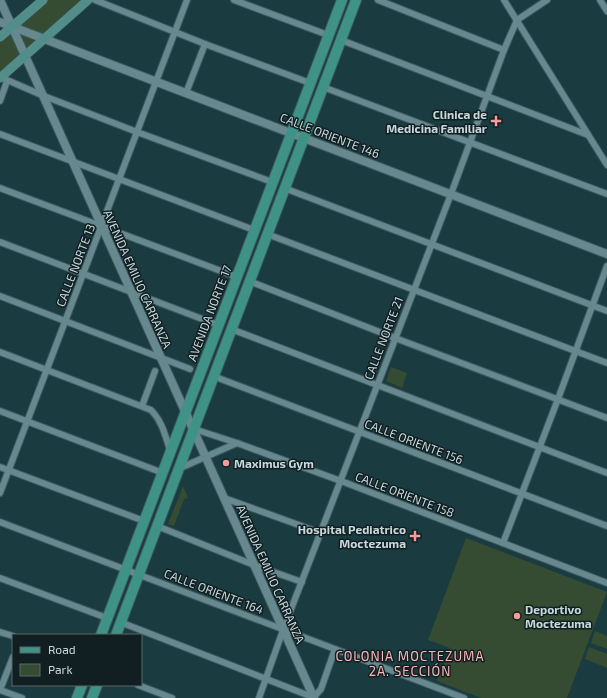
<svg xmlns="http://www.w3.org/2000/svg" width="607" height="698" viewBox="0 0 607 698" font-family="'Exo 2',sans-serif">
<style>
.green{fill:#354c32}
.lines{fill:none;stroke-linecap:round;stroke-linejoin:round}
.minor-casing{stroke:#3c585d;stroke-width:8}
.tertiary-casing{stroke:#3c585d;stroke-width:10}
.secondary-casing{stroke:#3c585d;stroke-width:10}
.primary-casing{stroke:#3c585d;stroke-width:12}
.minor{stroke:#66888e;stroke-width:6}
.tertiary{stroke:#66888e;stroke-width:8}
.secondary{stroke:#528d8a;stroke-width:9}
.primary{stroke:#3f9286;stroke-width:10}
.poi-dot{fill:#f59b9a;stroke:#111f22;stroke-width:1.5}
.labels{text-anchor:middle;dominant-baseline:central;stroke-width:3;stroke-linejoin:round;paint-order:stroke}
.poi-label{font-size:12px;font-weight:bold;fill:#c7d9dc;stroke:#111f22;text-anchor:end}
.street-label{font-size:12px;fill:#c7d9dc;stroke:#111f22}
.neighbourhood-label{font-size:13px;letter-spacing:1px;fill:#fcb7b6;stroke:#111f22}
</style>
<rect width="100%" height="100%" fill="#1a3b40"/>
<!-- green -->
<g class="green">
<path d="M45 0H86L0 77V40Z"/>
<path d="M391 367 407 373 402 388 386 381Z"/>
<path d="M183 486 188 498 184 499 174 526 168 524Z"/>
<path d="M466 538 607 592 567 698H481L437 681 450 648 428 640Z"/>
<path d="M595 631 607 636V649L591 643Z"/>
<path d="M589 647 607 654V668L585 659Z"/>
</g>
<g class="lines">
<!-- minor casing -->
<g class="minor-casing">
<g id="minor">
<path d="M95 0 205 44 310 83"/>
<path d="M234 0 328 35"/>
<path d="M378 0 504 50"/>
<path d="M504 0 607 165"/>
<path d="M600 0 607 11"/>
<path d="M341 40 588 135"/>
<path d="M0 77 44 96 137 132 272 182"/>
<path d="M323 87 607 194"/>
<path d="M186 93 205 44"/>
<path d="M0 101 7 81"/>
<path d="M0 134 254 230"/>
<path d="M0 188 237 277"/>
<path d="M284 188 607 311"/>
<path d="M267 234 607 363"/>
<path d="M0 242 218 325"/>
<path d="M249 281 395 338 607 418"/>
<path d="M0 296 190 369"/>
<path d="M231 329 607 473"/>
<path d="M0 352 151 410C162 421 165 435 170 450"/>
<path d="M213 376 607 526"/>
<path d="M142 406 155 371"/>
<path d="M0 411 163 473"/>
<path d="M194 429 237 443 341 481 607 583"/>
<path d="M0 467 144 521"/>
<path d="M178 469 237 443"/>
<path d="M0 493 187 0"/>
<path d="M224 498 321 533"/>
<path d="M0 522 464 698"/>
<path d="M157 526 254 565 302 582"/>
<path d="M503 543 558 399 607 266"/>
<path d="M0 578 107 618"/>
<path d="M120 622 315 698"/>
<path d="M0 632 13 636"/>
<path d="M138 685 172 698"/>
<path d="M0 690 13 657"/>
<path d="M0 690 22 698"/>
<path d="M314 697 321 689 335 649"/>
<path d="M259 698 283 630 451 194 504 50 517 20 547 0"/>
</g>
</g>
<!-- tertiary casing -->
<g class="tertiary-casing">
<g id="tertiary">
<path d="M0 0 314 698"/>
<path d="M0 22 607 254"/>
</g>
</g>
<!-- secondary casing -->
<g class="secondary-casing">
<g id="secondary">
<path d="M0 37 43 0"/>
<path d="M0 78 88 0"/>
</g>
</g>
<!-- primary casing -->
<g class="primary-casing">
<g id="primary">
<path d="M101 635 342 0"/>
<path d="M116 635 356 0"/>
<path d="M77 698 82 685"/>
<path d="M92 698 97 685"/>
</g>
</g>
<!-- minor -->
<use href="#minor" class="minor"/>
<!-- tertiary -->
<use href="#tertiary" class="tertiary"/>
<!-- secondary -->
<use href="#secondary" class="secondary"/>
<!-- primary -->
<use href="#primary" class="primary"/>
</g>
<!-- markers -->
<g class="poi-dot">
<path d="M494 115h4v4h4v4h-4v4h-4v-4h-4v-4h4z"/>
<circle cx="226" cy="463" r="4"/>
<path d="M413 530h4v4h4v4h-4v4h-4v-4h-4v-4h4z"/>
<circle cx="517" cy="616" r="4"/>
</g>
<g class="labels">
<!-- poi labels -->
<g class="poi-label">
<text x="487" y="114">Clinica de<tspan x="487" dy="14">Medicina Familiar</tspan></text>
<text x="234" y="463" text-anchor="start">Maximus Gym</text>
<text x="406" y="529">Hospital Pediatrico<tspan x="406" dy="14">Moctezuma</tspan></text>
<text x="525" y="609" text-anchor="start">Deportivo<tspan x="525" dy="14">Moctezuma</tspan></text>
</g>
<!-- street labels -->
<g class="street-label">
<text transform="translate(330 135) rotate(21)">CALLE ORIENTE 146</text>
<text transform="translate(75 265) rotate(-69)">CALLE NORTE 13</text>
<text transform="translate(138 279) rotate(66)">AVENIDA EMILIO CARRANZA</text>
<text transform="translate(209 313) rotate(-69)">AVENIDA NORTE 17</text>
<text transform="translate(383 338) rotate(-69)">CALLE NORTE 21</text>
<text transform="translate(414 441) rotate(21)">CALLE ORIENTE 156</text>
<text transform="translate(405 494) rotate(21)">CALLE ORIENTE 158</text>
<text transform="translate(271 574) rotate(66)">AVENIDA EMILIO CARRANZA</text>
<text transform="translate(214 591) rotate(21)">CALLE ORIENTE 164</text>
</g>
<!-- neighbourhood labels -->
<g class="neighbourhood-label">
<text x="410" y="656">COLONIA MOCTEZUMA<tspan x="410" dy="15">2A. SECCIÓN</tspan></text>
</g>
</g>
<!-- legend -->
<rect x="12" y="634" width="130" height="52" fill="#111f22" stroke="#5a696c"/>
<rect x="20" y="647" width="20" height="6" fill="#3f9286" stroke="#5a696c"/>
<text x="48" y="654" font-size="12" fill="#c7d9dc">Road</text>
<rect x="20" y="664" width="20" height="12" fill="#354c32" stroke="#5a696c"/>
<text x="48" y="674" font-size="12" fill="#c7d9dc">Park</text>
</svg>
